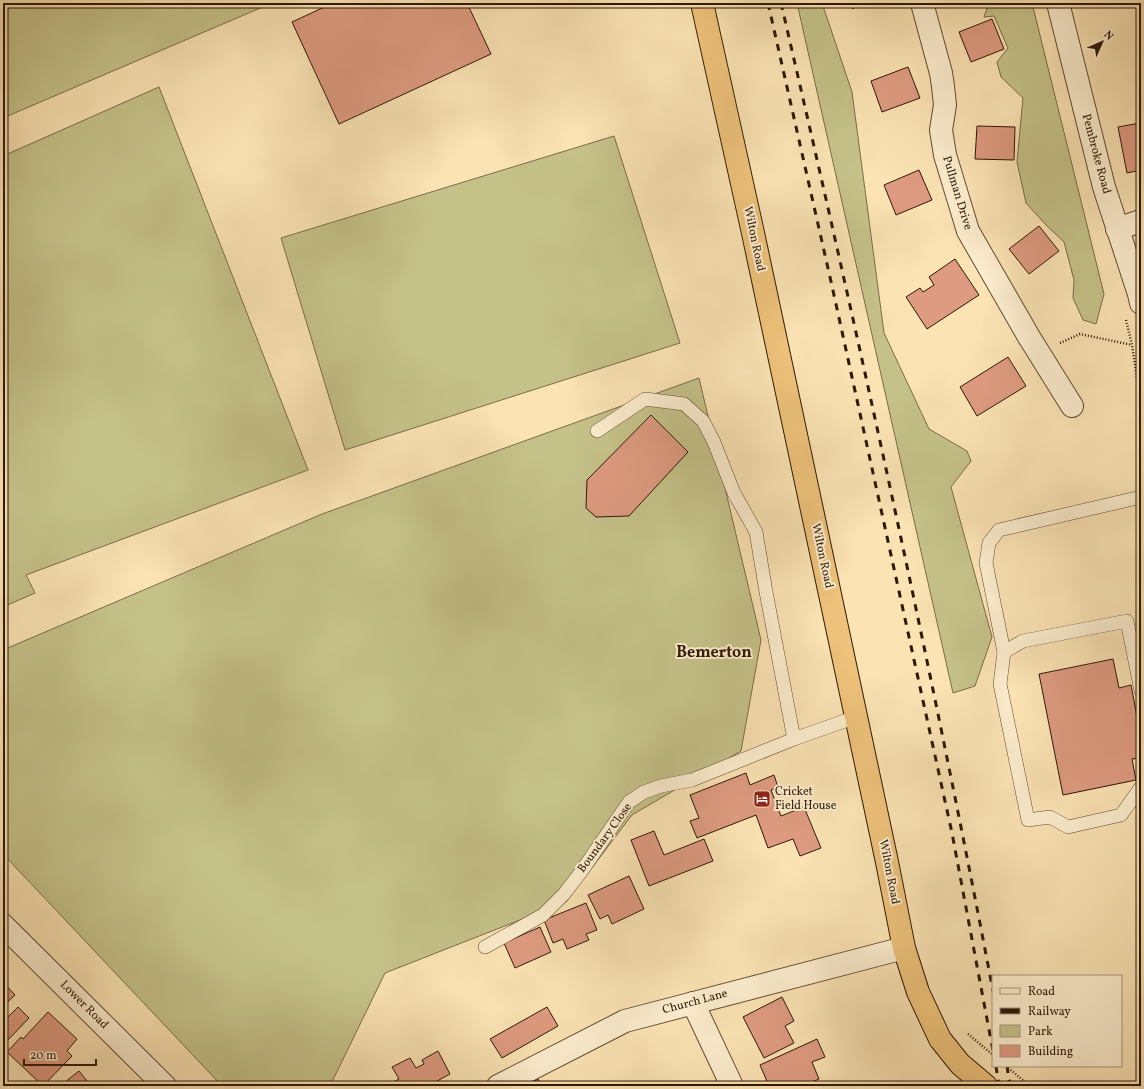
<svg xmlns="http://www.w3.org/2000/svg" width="1144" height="1089" viewBox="0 0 1144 1089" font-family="Vollkorn,serif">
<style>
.green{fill:#c5c289;stroke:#796d48}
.building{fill:#de9b81;stroke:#2d1806}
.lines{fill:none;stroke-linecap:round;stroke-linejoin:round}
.service-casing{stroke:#604b32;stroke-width:14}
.minor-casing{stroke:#604b32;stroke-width:24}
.tertiary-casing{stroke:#604b32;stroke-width:24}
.trunk-casing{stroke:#2d1806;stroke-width:24}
.path{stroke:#2d1806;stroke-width:2.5;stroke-dasharray:1 2;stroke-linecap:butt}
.service{stroke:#fcedce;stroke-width:13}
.minor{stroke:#fcedce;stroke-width:22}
.tertiary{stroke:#fcedce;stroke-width:22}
.trunk{stroke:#eec27a;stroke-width:22}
.rail{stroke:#2d1806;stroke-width:3;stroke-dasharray:7 7;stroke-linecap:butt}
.path-bridge{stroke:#2d1806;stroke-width:2.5;stroke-dasharray:1 2;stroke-linecap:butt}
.labels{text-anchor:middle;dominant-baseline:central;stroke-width:4;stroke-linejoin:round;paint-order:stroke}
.street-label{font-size:12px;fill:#2d1806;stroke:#fcedce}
.poi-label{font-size:12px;fill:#2d1806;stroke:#fcedce;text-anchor:start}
.district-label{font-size:16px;font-weight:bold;fill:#2d1806;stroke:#fcedce}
</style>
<rect width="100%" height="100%" fill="#fbe3b4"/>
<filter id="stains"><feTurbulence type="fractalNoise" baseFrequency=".005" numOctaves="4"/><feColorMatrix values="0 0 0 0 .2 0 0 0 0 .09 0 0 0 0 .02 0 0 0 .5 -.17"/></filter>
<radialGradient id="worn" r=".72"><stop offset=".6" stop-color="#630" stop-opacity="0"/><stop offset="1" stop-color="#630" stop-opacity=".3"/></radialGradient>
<!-- green -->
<g class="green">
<path d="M3 3H272L3 118Z"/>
<path d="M797 3H822L852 92 884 333 929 429 967 451 971 461 951 487 992 637 975 686 953 693Z"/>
<path d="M989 3H1032L1104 294 1096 324 1083 320 1073 298 1074 280 1064 242 1046 225 1026 203 1017 162 1023 98 1001 77 997 62 1008 48 994 16 984 17Z"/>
<path d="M159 87 308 470 26 575 35 593 3 607V156Z"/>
<path d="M614 136 680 343 345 450 281 238Z"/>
<path d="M699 378 761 640 741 751 632 815 566 902 385 973 330 1086H222L3 854V650L322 514Z"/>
</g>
<!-- building -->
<g class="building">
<path d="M333 3H467L491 54 339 124 292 22Z"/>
<path d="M848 3H859L853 9Z"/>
<path d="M992 19 1004 49 971 62 959 32Z"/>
<path d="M908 67 920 98 882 112 871 81Z"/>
<path d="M1140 123 1141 170 1127 173 1118 127Z"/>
<path d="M977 126 1015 127 1014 160 975 159Z"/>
<path d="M919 170 932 200 896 215 884 185Z"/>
<path d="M1039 226 1059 251 1029 274 1009 249Z"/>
<path d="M955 259 979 295 927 329 906 297 920 288 923 292 934 285 929 277Z"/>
<path d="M1008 357 1026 386 977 416 960 387Z"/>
<path d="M651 415 688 452 629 516 596 517 586 508 587 480Z"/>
<path d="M1113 659 1119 688 1131 685 1141 738V758L1132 759 1136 780 1063 795 1039 674Z"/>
<path d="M746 773 750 785 774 775 778 787 771 790 781 816 804 807 821 848 800 856 793 839 768 848 756 815 697 838 690 821 699 818 690 795Z"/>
<path d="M654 831 664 855 704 839 713 861 649 886 631 840Z"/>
<path d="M629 876 644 909 612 924 608 915 600 919 588 895Z"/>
<path d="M586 903 597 930 586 934 589 940 567 949 563 939 553 943 544 920Z"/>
<path d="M540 927 551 952 515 968 504 943Z"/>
<path d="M3 982 15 995 3 1006Z"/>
<path d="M782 997 794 1021 785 1026 794 1043 764 1058 743 1017Z"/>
<path d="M18 1007 29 1018 7 1041 3 1037V1022Z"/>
<path d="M547 1007 558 1026 502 1058 490 1039Z"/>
<path d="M48 1012 77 1039 67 1051 72 1056 43 1086 7 1052 21 1037 23 1039Z"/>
<path d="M817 1039 825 1057 812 1062 819 1079 803 1086H769L760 1065Z"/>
<path d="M438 1051 450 1074 428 1086H385L399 1079 392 1067 410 1058 416 1068 424 1064 422 1060Z"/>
<path d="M79 1071 91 1086H60Z"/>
<path d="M538 1079 542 1086H526Z"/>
</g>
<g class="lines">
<!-- service casing -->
<g class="service-casing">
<g id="service">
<path d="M597 431 645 399 684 404 703 421 714 442 734 493 756 532 766 592 794 739"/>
<path d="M1141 497 999 530 989 543 986 563 1004 652 1000 684 1028 820 1050 817 1068 827 1121 815 1141 787"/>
<path d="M1004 652 1023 641 1127 621 1141 691"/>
<path d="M485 947 543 915 564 894 581 872 629 802 644 792 661 786 692 780 794 739 856 717"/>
</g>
</g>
<!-- minor casing -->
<g class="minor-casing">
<g id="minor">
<path d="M922 3 941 73 943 86 945 105 941 130 945 155 968 231 1029 337 1072 406"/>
<path d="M1058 3 1104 187 1139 294 1141 303"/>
<path d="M1117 229 1141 221"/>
<path d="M693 1003 732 1086"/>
<path d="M498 1086 625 1021 904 948"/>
</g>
</g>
<!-- tertiary casing -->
<g class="tertiary-casing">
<path id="tertiary" d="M3 925 165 1086"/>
</g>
<!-- trunk casing -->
<g class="trunk-casing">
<path id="trunk" d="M702 3 753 233 887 862 904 948 918 992 940 1039 960 1064 986 1086"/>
</g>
<!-- path -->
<g class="path">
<path d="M1126 320 1132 345 1141 404"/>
<path d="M1060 343 1080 334 1132 345"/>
<path d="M968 1034 993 1055"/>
</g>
<!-- service -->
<use href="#service" class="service"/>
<!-- minor -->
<use href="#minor" class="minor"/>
<!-- tertiary -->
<use href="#tertiary" class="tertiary"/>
<!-- trunk -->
<use href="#trunk" class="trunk"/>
<!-- rail -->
<g class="rail">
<path d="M768 3 832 286 952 833 993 1051"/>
<path d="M781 3C857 331 930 660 993 991"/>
<path d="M996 1066 999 1086"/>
<path d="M1007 1066 1010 1086"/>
</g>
<!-- path-bridge -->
<path class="path-bridge" d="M1006 1066 1030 1086"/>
</g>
<!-- icons -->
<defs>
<g id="hotel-square" transform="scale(0.9)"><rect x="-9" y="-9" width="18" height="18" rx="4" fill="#8f2418" stroke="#fcedce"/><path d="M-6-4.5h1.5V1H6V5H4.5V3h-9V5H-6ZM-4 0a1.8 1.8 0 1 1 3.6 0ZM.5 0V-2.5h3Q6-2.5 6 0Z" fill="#fff"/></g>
</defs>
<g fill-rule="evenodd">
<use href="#hotel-square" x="762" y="799"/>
</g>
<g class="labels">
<!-- street labels -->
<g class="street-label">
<text transform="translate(1096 154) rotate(75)">Pembroke Road</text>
<text transform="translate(957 193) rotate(73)">Pullman Drive</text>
<text transform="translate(754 239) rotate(78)">Wilton Road</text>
<text transform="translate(822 556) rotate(78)">Wilton Road</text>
<text transform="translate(605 838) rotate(-54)">Boundary Close</text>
<text transform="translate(889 872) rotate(79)">Wilton Road</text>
<text transform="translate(695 1002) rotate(-15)">Church Lane</text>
<text transform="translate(84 1005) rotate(45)">Lower Road</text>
</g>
<!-- poi labels -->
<g class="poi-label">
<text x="775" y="792">Cricket<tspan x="775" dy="14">Field House</tspan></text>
</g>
<!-- district labels -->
<g class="district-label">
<text x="714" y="653">Bemerton</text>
</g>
</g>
<!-- margin -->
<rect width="1144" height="1089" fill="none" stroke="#fbe3b4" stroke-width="16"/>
<rect x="4" y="4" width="1136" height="1081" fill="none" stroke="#2d1806" stroke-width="2"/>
<rect x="8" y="8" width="1128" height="1073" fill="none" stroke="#2d1806"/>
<!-- legend -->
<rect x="992" y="975" width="130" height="92" fill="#fcedce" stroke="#a9987e"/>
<rect x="1000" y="988" width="20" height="6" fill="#fcedce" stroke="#a9987e"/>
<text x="1028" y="995" font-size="12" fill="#2d1806">Road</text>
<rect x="1000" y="1008" width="20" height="6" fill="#2d1806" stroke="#a9987e"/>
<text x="1028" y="1015" font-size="12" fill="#2d1806">Railway</text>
<rect x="1000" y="1025" width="20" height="12" fill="#c5c289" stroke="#a9987e"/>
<text x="1028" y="1035" font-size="12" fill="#2d1806">Park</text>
<rect x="1000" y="1045" width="20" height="12" fill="#de9b81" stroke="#a9987e"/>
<text x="1028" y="1055" font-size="12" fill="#2d1806">Building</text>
<!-- north arrow -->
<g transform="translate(1102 42) rotate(45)" stroke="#fcedce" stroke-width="3" paint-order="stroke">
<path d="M0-3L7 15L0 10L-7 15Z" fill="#2d1806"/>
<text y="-6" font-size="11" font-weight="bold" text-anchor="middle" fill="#2d1806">N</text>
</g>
<!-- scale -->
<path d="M24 1059v6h72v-6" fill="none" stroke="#2d1806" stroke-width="2"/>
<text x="30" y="1059" font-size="12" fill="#2d1806" stroke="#fcedce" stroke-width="3" paint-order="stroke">20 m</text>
<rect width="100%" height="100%" filter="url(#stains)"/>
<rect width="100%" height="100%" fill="url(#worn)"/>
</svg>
